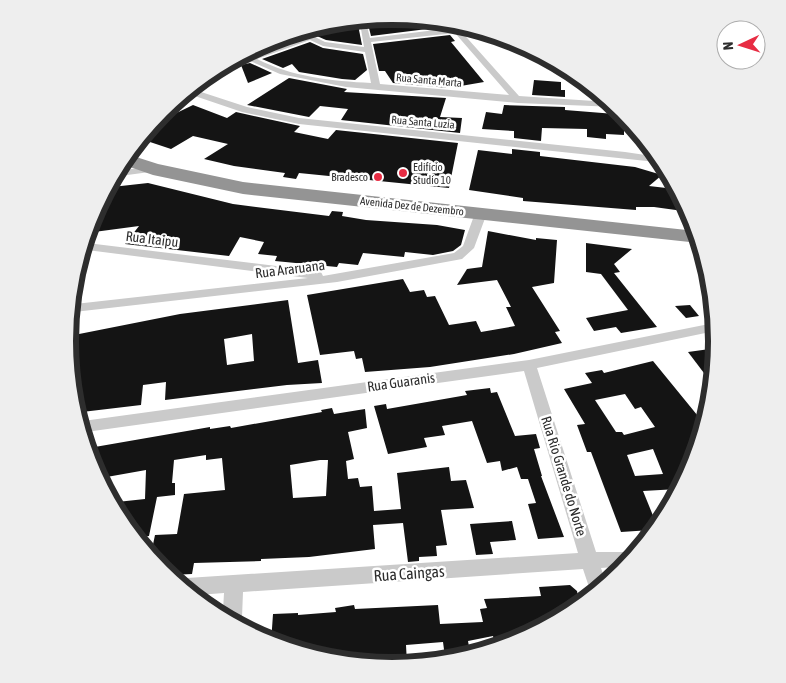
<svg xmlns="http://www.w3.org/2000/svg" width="786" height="683" viewBox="0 0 786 683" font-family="'Asap Condensed',sans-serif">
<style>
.building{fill:#141414;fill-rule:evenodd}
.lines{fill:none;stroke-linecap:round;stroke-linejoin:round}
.street{fill:#cacaca;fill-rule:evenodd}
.highway{fill:#949494;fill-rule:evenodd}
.poi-dot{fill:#e72c43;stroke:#fff;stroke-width:2}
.labels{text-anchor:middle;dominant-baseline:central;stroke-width:5;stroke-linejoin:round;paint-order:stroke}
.far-street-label{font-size:11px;fill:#2d2d2d;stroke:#fff}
.far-poi-label{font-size:11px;fill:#2d2d2d;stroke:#fff;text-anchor:start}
.street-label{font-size:14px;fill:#2d2d2d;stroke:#fff}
.near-street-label{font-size:16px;fill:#2d2d2d;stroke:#fff}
.rim{fill:none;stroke:#2d2d2d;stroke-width:6}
</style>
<rect width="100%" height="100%" fill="#fff"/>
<!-- building -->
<g class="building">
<path d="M397 17 441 26 443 27 371 36 368 24Z"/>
<path d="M358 25 362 45 326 40 310 33Z"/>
<path d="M296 35 299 37 251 53 268 42Z"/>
<path d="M450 35 455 41 451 42 484 82 449 88 393 83 385 71H379L373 44Z"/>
<path d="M310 42 323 48 363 54 367 70 355 80 342 79 299 72 292 64 283 68 262 59Z"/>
<path d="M250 63 272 73 248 83 241 65Z"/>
<path d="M289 78 347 89 344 92 446 98 440 117 462 118 460 133 341 120 348 109 320 106 309 117 247 105Z"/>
<path d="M534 80 561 82V90H565V97L532 95Z"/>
<path d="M193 105 227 118 236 112 300 126 294 132 328 139 336 130 458 143 449 188 299 173 296 179 283 177 285 173 234 166 204 159 228 144 193 136 171 149 144 140 158 119 162 120Z"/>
<path d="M504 105 565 107V110L615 114 616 122H624V135L606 134V139L587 137V129L542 128 541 141 514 138V131L482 129 486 112 502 114Z"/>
<path d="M512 149 540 152V156L635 167 662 175 649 186 675 189 680 198 683 211 654 207H636V210L523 201V198L469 190 478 150 512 154Z"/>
<path d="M148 183 233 204 329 216 332 211 343 212 342 216 366 220 437 225 465 230 461 245 453 251 433 255 405 252 404 257 363 253 358 265 339 263 337 267 275 261 277 256 258 254 264 242 240 237 229 256 125 244 139 226 94 232 96 212 112 187Z"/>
<path d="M488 231 536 240V238L557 240 554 283 532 287 560 331 555 332 562 343 514 354 430 367 365 372 362 358 356 359 354 351 320 355 307 295 403 279 410 292 424 290 427 297 435 296 449 325 476 321 481 332 515 326 506 307H511L497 280 457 285 467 269 482 267Z"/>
<path d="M586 243 632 249 614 264 620 272 614 273 657 327 621 333 616 327 594 331 586 318 628 310 601 274 586 272Z"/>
<path d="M288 300 298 363 318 360 322 383 287 385 165 400 166 382 143 385 141 405 82 412 68 341 69 336 180 314ZM252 334 254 361 227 365 224 339Z"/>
<path d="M690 305 699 316 686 318 675 306Z"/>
<path d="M717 348 714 364 710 381 688 352Z"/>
<path d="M653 361 702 421 693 466 678 489 643 491 656 523 651 530 621 532 591 452H587L577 425 585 424 564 389 592 383 585 373 602 370 604 373ZM625 394 635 409 641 407 655 427 624 435 622 432H616L595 400ZM653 449 663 474 635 476 627 455Z"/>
<path d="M490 388 491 393 497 392 515 436 536 434 540 448 534 449 542 476H541L564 537 538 539 528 504 536 503 528 479H521L517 467 502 471 500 461 487 463 472 421 442 426 445 435 424 438 427 447 388 454 374 406 386 404 387 409 467 395 465 391Z"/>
<path d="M332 408 334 414 365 409 367 428 348 432 354 459 346 461 348 479 358 478 360 487 372 486 374 511 401 509 397 473 449 467 451 481 466 480 474 508 441 510 447 545 436 546 437 556 419 557V561L408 562 403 523 373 525 375 549 309 557 261 559V561L194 563 192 574 171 575 172 567H160L151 554 155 535 177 534 184 494 225 490 222 458 206 460V455L174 460 172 483H175V495L157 497 149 536 140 537 117 502 145 499 146 470 101 478 92 466 89 448 210 427V429L230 426 231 428 322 412 321 410ZM320 460H328L326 496 293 498 290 465Z"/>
<path d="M512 521 516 540 490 542 493 554 476 555 470 524Z"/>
<path d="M570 585 577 591 579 601 520 640 519 635 494 640 493 636 468 641 470 652 445 657 443 642 406 645 407 664 393 667 329 660 271 643 273 614 298 613V615L336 612 335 608 354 605 355 609 438 605 440 624 483 622 480 609 487 608 484 599 541 596 539 587Z"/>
</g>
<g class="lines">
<!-- street -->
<g class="street">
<path d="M366 22 370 38 452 28 460 30 519 96 609 102 616 107 518 103 346 87 280 74 250 61 231 66 249 54 251 55 304 37 300 35 307 33 325 42 364 47 360 23ZM455 33 509 95 380 84 371 42ZM310 40 323 46 365 52 371 83C332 81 292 77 257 59Z"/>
<path d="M195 90 247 107 299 118 625 152 652 156 656 162 299 124 242 112 189 94Z"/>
<path d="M153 166 157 167V171L120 176 124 170Z"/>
<path d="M481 210 487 213 474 248 462 259 337 282 74 312 75 304 308 278 87 250V243L317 271 321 272 323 276 454 253 463 246 475 213Z"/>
<path d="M714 323 715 331 537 368 596 552H636L626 566 601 568 606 583 591 593 583 569 243 592 242 617 239 622 223 611 224 593 198 595 180 583 187 578 578 553 524 371 86 432 83 421 529 360Z"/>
</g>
<!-- highway -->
<path class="highway" d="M133 156 158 164 243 182 696 231 699 243 243 194 153 175 127 166Z"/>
</g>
<!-- markers -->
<g class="poi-dot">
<circle cx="403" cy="173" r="5"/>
<circle cx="378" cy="177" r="5"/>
</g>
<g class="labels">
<!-- far-street labels -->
<g class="far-street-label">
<text transform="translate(429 80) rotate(5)">Rua Santa Marta</text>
<text transform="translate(423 122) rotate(5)">Rua Santa Luzia</text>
<text transform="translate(412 206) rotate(6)">Avenida Dez de Dezembro</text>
</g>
<!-- far-poi labels -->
<g class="far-poi-label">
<text x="413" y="167">Edifício<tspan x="413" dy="13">Studio 10</tspan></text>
<text x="368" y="177" text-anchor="end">Bradesco</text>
</g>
<!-- street labels -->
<g class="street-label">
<text transform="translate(152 239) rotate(7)">Rua Itaipu</text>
<text transform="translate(290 269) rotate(-7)">Rua Araruana</text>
<text transform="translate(401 382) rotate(-8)">Rua Guaranis</text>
<text transform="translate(564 476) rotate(73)">Rua Rio Grande do Norte</text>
</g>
<!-- near-street labels -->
<g class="near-street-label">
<text transform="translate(409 573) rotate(-4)">Rua Caingas</text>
</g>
</g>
<!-- crop -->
<path d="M0 0H786V683H0ZM76 341a316 316 0 1 1 632 0a316 316 0 1 1-632 0Z" fill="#eee" fill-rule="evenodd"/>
<path class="rim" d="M76 341a316 316 0 1 1 632 0a316 316 0 1 1-632 0Z"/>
<!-- north arrow -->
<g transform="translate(741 45) rotate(266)"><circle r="24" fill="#ffffff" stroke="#ababab"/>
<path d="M0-4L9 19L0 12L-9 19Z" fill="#e72c43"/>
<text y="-8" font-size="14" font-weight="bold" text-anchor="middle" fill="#2d2d2d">N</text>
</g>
</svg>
